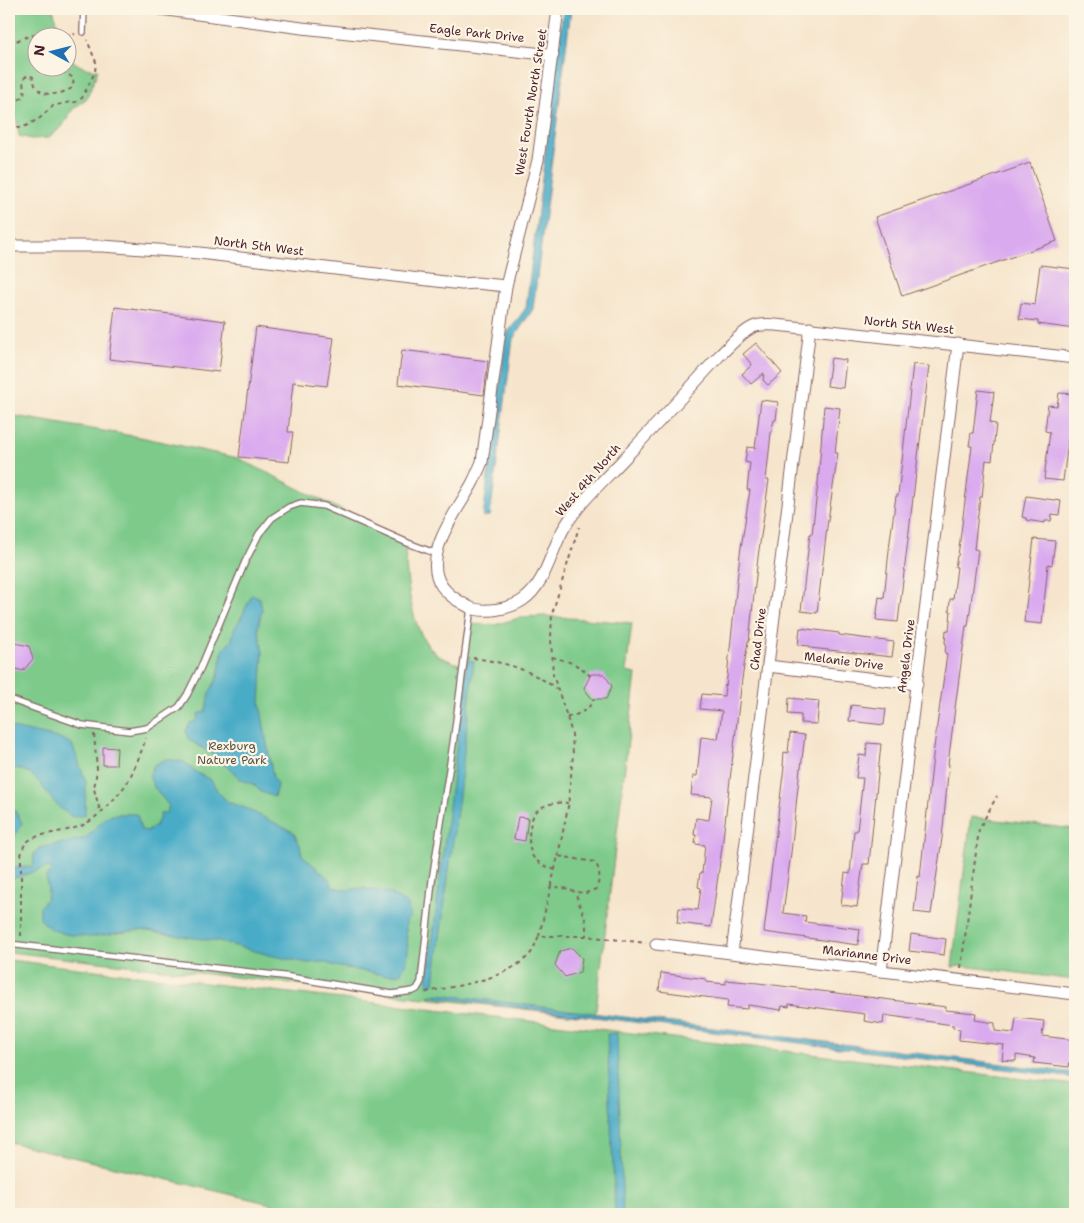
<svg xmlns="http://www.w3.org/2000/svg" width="1084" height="1223" viewBox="0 0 1084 1223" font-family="'Shantell Sans',sans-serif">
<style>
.green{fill:#7dca8a;stroke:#64745a}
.water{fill:#48acc7;stroke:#496679}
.building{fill:#daaaef}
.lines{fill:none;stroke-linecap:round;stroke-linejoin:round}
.lane-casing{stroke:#866463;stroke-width:8}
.street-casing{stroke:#866463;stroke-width:13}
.path{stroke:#866463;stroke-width:2;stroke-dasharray:4 4;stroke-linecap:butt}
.lane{stroke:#fff;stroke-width:5.5}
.street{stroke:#fff;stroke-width:11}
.labels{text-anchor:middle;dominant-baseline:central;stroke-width:4.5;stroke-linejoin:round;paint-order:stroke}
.street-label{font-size:12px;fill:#4a1f2b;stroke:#fcf5e5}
.park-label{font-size:12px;fill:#595248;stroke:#fcf5e5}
</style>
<rect width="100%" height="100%" fill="#fcf5e5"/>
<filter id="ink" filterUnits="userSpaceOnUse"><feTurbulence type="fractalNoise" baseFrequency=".02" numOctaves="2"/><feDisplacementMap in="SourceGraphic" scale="10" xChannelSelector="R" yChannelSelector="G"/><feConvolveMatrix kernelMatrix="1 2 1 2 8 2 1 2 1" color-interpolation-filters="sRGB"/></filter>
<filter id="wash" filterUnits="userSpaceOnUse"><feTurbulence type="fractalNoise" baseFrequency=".0096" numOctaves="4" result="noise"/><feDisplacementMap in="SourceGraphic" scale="20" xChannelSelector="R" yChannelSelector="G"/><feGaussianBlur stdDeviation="1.12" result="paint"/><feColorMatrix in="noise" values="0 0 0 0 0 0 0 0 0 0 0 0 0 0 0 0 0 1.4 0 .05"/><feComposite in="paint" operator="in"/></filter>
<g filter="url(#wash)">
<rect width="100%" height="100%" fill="#f6e5cc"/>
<!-- green -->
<g class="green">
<path d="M9 9H53L61 37 38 38V68H68V54C74 65 85 69 98 70L87 98 73 109 62 127 48 138 31 139 19 136 16 115 9 113Z"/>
<path d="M9 415 145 438 238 458 405 542C406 572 409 627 432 650 440 658 452 662 463 665L468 624 495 625 522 617 545 616 632 623 626 672 636 674 595 1017 9 952Z"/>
<path d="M971 817 1075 829V980L962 966 952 967Z"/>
<path d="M9 960 1075 1085V1214H313L9 1142Z"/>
</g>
<!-- water -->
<g class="water">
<path d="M563 9H571L533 309 513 339 490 516 483 517 506 335 526 308Z"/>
<path d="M252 594 260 598 262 610 258 628 263 652 260 703 273 778 277 785 274 797 261 792 253 784 243 781 214 755 189 740 186 731 190 723 196 721 199 713 205 712 210 692 218 676 223 649 232 640 234 629 241 618Z"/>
<path d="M467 660 474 661 461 780 434 983 427 986Z"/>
<path d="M9 727 62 739 72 744 86 782 85 815 73 817C68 814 61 810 57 805 41 789 41 775 16 768L9 775Z"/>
<path d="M166 759 184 762 197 773 211 780 218 792 228 802 245 808 293 832 300 845 302 855 329 879 333 887 348 890 360 888 390 893 408 905 410 917 406 921C405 943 414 953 400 974L384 975 335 966 323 962 307 963 269 955 222 942 140 930 89 937 65 934 50 929 40 919V907L47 898 48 890 46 876 53 869 48 867 9 880V871L14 868 33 866 34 853 39 848 86 838 106 817 116 814H137L141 830 148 831 156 825 160 817V814L166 813 169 806 154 787 149 776 154 765Z"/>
<path d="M9 804 18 815 22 823 11 843 9 844Z"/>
<path d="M439 994 1075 1073V1078L429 996Z"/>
<path d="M617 1033 623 1214H615L607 1034Z"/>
</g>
<g id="blocks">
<!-- building -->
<g class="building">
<path d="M1030 163 1057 241 902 296 875 217Z"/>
<path d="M1040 265 1075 269V329L1038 324V321L1019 319 1021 303 1035 305Z"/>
<path d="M115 307 225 321 219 372 109 359Z"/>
<path d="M256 327 334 338 327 386 293 382 288 432H293L289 462 239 457Z"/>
<path d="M756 343 782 373 768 385 763 380 764 373 751 384 742 374 752 365 743 354Z"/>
<path d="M402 350 488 361 484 395 398 384Z"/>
<path d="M831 358 846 360 843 388 827 386Z"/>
<path d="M913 364 929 366 898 622 876 620 879 597 884 598 890 541 896 496H898Z"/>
<path d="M978 390 994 392 990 423 996 424 992 461 986 460 982 497H980L974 549 978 550 968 626H966L955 708 948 764H949L942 838 931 914 914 912 918 876 920 877 934 747 947 654 945 653 946 643H945L946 630 949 631 951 611H949L950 599H953L957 567H955L957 556H958L972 446H969L971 433H973Z"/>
<path d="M1059 393 1074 394 1063 481 1044 479 1050 432 1045 431 1048 405 1057 406Z"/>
<path d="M761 400 778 402 776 420H774L771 433 766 480H769L758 557 749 641H748L742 679 722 847 711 927 677 923 679 908 698 910 701 888 698 887 700 873H702L705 845 695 844 696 835H694L696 818 709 820 712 797 691 795 693 776H697L701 737 718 739 722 711 700 709 702 694 724 696 725 685 726 686 740 554 750 490H747L750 463 745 462 747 447 755 448Z"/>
<path d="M824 406 840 408 835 453H838L827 527 817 613 801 611 810 534H812L818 483Z"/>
<path d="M1026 496 1061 501 1059 515 1052 514 1051 521H1045V523L1026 520V518L1022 517Z"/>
<path d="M1034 539 1055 541 1052 565 1048 564 1042 624 1024 622Z"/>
<path d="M800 628 839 633V635L894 642 892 657 810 648V646L798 645Z"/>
<path d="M15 643 29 646 33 659 23 671 9 667V650Z"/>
<path d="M591 674H604L612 686 606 699H592L584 688Z"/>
<path d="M789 698 819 701 817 724 801 723V715L788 714Z"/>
<path d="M851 705 886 709 884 725 849 721Z"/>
<path d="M790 733 805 735 801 768H800L791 853 783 913 806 916 805 922 860 929 858 945 764 932 784 766H783L784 752 788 753Z"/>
<path d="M867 743 881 744 869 864H863L857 907 841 905 845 873 850 874 854 831H857L863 778H856L859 755 866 756Z"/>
<path d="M103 747 117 748 116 765H103Z"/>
<path d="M518 817 528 818 525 841 514 839Z"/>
<path d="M911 934 946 939 944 955 909 951Z"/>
<path d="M572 948 582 958 580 972 565 977 555 965 560 951Z"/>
<path d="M661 973 706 979V982L726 984V980L758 983 946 1007 945 1010 976 1013 975 1020 995 1023V1031L1014 1033 1016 1018 1044 1021 1042 1036 1075 1040V1061H1070L1069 1067 1034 1063 1035 1058 1016 1055V1061L1002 1060 1004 1045 959 1040 960 1029 953 1028V1025L884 1015 883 1024 864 1021 865 1014 789 1004V1007L782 1006 781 1010 748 1005 747 1009 727 1007 728 1000 659 991Z"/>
</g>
</g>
</g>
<g filter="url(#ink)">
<use href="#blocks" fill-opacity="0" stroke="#866463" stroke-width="1"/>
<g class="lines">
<!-- lane casing -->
<g class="lane-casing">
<g id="lane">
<path d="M83 32 84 9"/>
<path d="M9 699 82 725 129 731 147 728 179 707 187 695 201 667 245 562 259 534 272 518 289 507 301 503 324 506 408 543 437 554"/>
<path d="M9 944 283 976 392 994 413 991 417 989 421 982 432 881 453 744 471 608"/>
</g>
</g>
<!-- street casing -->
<g class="street-casing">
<g id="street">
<path d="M160 9 302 28 553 55"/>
<path d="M558 9 538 160 506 286 482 462C479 469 476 476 473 482 460 507 428 546 437 576 441 591 456 600 469 607 483 614 510 609 523 600 546 584 551 550 564 528 579 503 601 483 621 462 654 427 687 392 719 356 729 347 740 333 753 327 764 322 782 326 794 327L1075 358"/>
<path d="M9 246H102L199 253 462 284 476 283 506 286"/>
<path d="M768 666 917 684"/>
<path d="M656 944 1075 994"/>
<path d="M732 953 810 328"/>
<path d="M881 971 958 344"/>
</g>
</g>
<!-- path -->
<g class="path">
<path d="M58 38 75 34"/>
<path d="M9 43C21 41 33 30 46 38"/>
<path d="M9 112 16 102 24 96C26 89 19 79 28 75L33 77C34 81 34 85 37 88 45 98 62 94 72 88L74 79C70 74 63 74 60 68"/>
<path d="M9 130 26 126 40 118 53 106 65 103 76 102 82 98 95 72 96 62 87 40"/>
<path d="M552 657C567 661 580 664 590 676"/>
<path d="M473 658C505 662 532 670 558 690"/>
<path d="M567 717C579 715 589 710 594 699"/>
<path d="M94 734 97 769 94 789 100 811"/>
<path d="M558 856 568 807 573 755 572 734 567 717 553 675 551 639 552 614 579 527"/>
<path d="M555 870C548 867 539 864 534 858 526 849 528 817 538 810 546 803 558 802 568 803"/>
<path d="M551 886 558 856 595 862C601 871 600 879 596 889L586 893 575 892"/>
<path d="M21 936V856C22 851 23 846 27 842 37 832 69 833 85 824 97 818 116 798 124 787 132 777 142 750 146 738"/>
<path d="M539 936 551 886 569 889 575 892 586 922V936"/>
<path d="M961 968 979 829 997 796"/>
<path d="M426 992C457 986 509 979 531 953 534 949 536 941 539 936H586L646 943"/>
</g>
<!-- lane -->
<use href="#lane" class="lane"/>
<!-- street -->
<use href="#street" class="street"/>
</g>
</g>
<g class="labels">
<!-- street labels -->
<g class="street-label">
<text transform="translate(477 33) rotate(6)">Eagle Park Drive</text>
<text transform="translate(531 102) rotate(-81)">West Fourth North Street</text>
<text transform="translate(259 246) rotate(7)">North 5th West</text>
<text transform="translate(909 325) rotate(6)">North 5th West</text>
<text transform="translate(588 480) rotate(-49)">West 4th North</text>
<text transform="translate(758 639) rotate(-83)">Chad Drive</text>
<text transform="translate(906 656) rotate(-83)">Angela Drive</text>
<text transform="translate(844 661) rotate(7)">Melanie Drive</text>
<text transform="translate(867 955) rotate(7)">Marianne Drive</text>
</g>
<!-- park labels -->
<g class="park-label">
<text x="232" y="746">Rexburg<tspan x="232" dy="14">Nature Park</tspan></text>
</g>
</g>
<!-- margin -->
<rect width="1084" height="1223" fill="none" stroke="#fcf5e5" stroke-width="30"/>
<!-- north arrow -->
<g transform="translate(52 52) rotate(277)"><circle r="24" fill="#fcf5e5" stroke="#b59f9b"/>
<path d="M0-4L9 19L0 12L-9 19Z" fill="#1f6fb2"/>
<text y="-8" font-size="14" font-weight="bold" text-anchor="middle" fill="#4a1f2b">N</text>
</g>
</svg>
